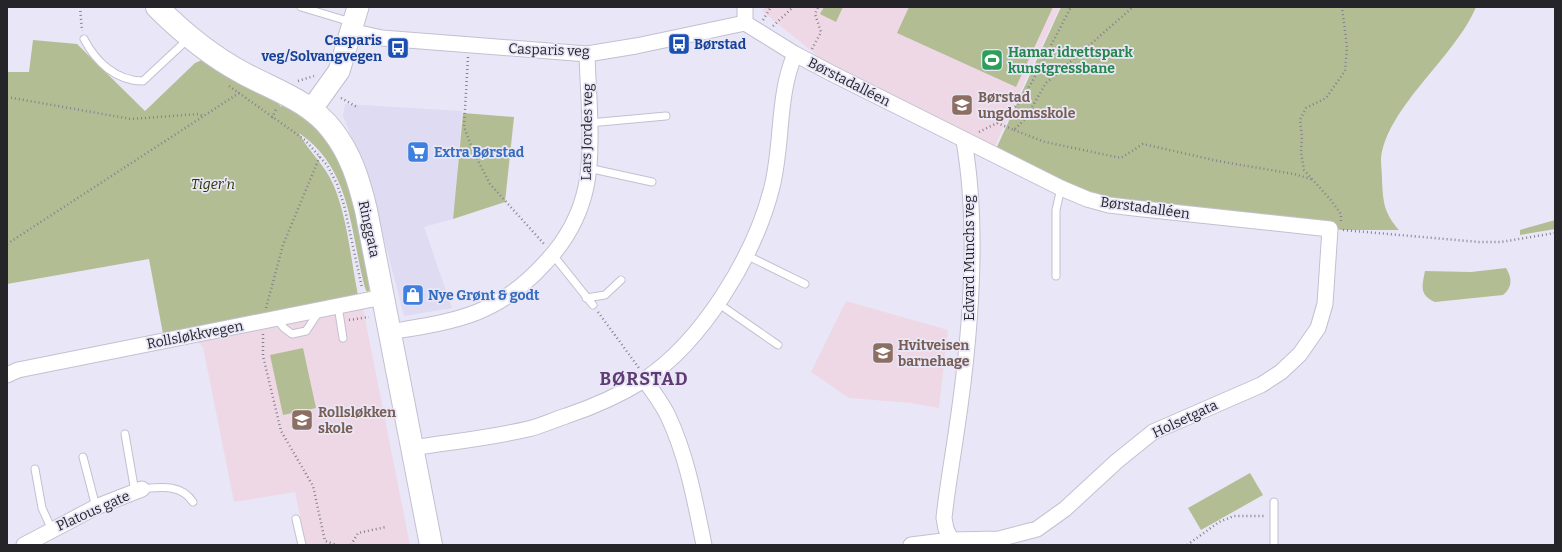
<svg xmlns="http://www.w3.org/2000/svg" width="1562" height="552" viewBox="0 0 1562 552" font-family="Bitter,serif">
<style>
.built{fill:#dedbf2}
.education{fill:#efd8e5}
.green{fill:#b3bd94}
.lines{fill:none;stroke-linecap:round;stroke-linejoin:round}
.service-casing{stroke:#c2c0d0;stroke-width:9}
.minor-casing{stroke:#c2c0d0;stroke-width:17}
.secondary-casing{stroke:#c2c0d0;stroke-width:23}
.primary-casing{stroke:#c2c0d0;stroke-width:24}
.path{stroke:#83828c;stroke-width:2.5;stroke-dasharray:1 3;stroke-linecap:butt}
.service{stroke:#fff;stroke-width:7}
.minor{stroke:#fff;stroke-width:15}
.secondary{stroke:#fff;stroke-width:21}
.primary{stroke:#fff;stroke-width:22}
.labels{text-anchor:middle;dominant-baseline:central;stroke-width:3.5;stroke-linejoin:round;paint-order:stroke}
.transit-label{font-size:14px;font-weight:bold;fill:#164399;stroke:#e9e7f7;text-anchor:end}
.street-label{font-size:14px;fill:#242429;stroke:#e9e7f7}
.leisure-label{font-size:14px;font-weight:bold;fill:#27864d;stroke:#e9e7f7;text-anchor:start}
.education-label{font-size:14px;font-weight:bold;fill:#785e54;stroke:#e9e7f7;text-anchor:start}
.shop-label{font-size:14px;font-weight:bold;fill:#366cbe;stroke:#e9e7f7;text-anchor:start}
.park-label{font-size:14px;font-style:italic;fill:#2c3400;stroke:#e9e7f7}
.district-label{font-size:18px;font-weight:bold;letter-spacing:1px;fill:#5f3b74;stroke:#e9e7f7}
</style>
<rect width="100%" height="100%" fill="#e9e7f7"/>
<!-- built -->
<path class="built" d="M345 104 462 111 453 219 424 227 452 308 404 316 365 164 352 138 343 116Z"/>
<!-- education -->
<g class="education">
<path d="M765 7H1060L994 148 825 62 762 11Z"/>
<path d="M846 301 948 330 939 408 911 403 849 398 811 372Z"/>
<path d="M363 308 410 545H306L295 492 234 502 203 347 198 342Z"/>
</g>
<!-- green -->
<g class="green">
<path d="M824 7H843L836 22 820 14Z"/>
<path d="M909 7H1053L1016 87 897 33Z"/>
<path d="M1061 7H1476C1456 56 1386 108 1381 159 1381 166 1382 173 1382 180 1383 202 1384 213 1399 230H1342L1093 195 996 149Z"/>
<path d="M33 40 77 44 145 111 195 63 204 59 274 97 281 107 284 100 309 116 349 172 371 289 367 292 365 288C350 232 352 169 299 133 308 151 325 165 333 184 347 215 351 261 358 295L163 334 149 259 7 284V72H29Z"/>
<path d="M463 113 514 117 505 202 453 219Z"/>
<path d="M1555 220V229L1520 235V230Z"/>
<path d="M1506 268C1512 278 1513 287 1503 295L1435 302C1419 295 1422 286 1425 271L1471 272Z"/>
<path d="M303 348 316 408 283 415 270 355Z"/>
<path d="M1250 473 1263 495 1201 530 1188 508Z"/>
</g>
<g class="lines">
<!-- service casing -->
<g class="service-casing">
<g id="service">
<path d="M301 7 351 22"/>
<path d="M84 39C96 62 116 81 143 81L188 39"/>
<path d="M589 123 666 116"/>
<path d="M588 168 652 182"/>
<path d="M553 255 593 305"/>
<path d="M746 255 805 284"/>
<path d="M1056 276V210L1061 188"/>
<path d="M586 298 605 295 621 280"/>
<path d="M719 304 778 345"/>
<path d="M338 306 343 338"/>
<path d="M277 319 284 328 292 334 306 331 320 310"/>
<path d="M125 434 135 492"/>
<path d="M83 457 96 507"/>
<path d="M35 469 42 508 52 530"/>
<path d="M142 489C162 487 181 484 193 502"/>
<path d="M1274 502V545"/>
<path d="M296 519 302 545"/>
</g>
</g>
<!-- minor casing -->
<g class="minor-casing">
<g id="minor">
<path d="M745 7V23"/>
<path d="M745 23 795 54 831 73 1061 188 1087 199 1109 205 1134 208 1330 229 1325 304 1318 328 1300 354 1281 372 1261 385 1153 432 1117 461 1065 509 1037 529 999 539 951 540 911 545"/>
<path d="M350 31 382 38 587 54 636 46 745 23"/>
<path d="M389 332C456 321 497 316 545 263 565 242 580 215 586 187 594 148 588 94 587 54"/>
<path d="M7 375 18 370 383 297"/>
<path d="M645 380C652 391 662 403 668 416 687 456 695 501 704 545"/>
<path d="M412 448C450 442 490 438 528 429 541 426 553 420 566 416 593 407 620 395 644 380 703 341 755 255 772 187 783 143 777 96 795 54"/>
<path d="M24 545 96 507 142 489"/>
<path d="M954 545 946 529 944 518C947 489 952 462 956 434 970 342 980 233 964 141"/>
</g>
</g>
<!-- secondary casing -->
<g class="secondary-casing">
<path id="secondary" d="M311 110 339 71 358 7"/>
</g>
<!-- primary casing -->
<g class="primary-casing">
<path id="primary" d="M157 7C183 33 211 56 243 73 274 90 310 101 332 130 351 154 359 181 366 210L431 545"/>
</g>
<!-- path -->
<g class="path">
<path d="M80 7 82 31"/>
<path d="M763 20 771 7"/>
<path d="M773 26 793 7"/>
<path d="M812 49 821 32 815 14 818 7"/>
<path d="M468 57 464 127 474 153 490 184 545 245"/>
<path d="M298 81 314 76"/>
<path d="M229 86 305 140 327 165 337 184 344 205 362 288"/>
<path d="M7 97 131 119 199 114 203 116"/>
<path d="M341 98 357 107"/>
<path d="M272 118 277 107"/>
<path d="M997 123 1017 105 1032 82 1071 7"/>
<path d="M1014 130 1045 142 1121 158 1143 144 1218 161 1294 174 1311 179"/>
<path d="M979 132 997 123 1014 130 1025 119 1046 83 1133 7"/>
<path d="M1341 221V214L1330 199 1304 170 1301 152 1302 137 1300 120 1306 108 1326 98 1345 71 1347 47 1342 7"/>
<path d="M1343 230 1479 242H1501L1555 233"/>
<path d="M7 244 239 93"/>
<path d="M266 308 283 245 320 156"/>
<path d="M598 312 639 368"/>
<path d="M349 320 369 317"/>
<path d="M263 334V356L281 431 313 486 325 541 337 545"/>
<path d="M351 545 358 533 386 527"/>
<path d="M1187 545 1219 522 1234 516H1266"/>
</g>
<!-- service -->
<use href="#service" class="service"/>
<!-- minor -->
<use href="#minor" class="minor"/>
<!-- secondary -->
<use href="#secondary" class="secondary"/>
<!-- primary -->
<use href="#primary" class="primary"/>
</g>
<!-- icons -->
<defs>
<g id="bus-square" transform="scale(1.15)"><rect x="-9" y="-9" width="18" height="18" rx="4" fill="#1a4fb4" stroke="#e9e7f7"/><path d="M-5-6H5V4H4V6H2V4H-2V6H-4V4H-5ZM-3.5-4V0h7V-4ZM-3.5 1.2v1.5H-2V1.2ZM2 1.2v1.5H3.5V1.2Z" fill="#fff"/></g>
<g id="stadium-square" transform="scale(1.15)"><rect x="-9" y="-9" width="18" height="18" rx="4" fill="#2e9e5b" stroke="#e9e7f7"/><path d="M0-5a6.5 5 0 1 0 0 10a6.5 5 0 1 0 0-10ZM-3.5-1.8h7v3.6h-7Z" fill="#fff"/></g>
<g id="school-square" transform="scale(1.15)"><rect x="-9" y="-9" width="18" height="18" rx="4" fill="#8d6e63" stroke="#e9e7f7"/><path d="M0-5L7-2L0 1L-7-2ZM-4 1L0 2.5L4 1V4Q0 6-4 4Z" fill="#fff"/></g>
<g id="supermarket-square" transform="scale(1.15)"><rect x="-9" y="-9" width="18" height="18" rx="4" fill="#3f7fe0" stroke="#e9e7f7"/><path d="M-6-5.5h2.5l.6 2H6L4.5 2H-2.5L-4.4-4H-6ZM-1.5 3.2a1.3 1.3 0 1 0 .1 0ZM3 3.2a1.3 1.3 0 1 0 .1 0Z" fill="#fff"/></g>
<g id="shop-square" transform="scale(1.15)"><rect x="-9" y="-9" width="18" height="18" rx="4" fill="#3f7fe0" stroke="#e9e7f7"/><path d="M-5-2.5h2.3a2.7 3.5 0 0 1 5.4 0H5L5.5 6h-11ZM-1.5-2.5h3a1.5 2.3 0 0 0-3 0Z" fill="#fff"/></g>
</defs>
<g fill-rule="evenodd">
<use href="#bus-square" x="679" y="44"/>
<use href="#bus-square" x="398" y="48"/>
<use href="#stadium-square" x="992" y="60"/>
<use href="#school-square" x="962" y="105"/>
<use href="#supermarket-square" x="418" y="152"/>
<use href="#shop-square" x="413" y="295"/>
<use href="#school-square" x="883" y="353"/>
<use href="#school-square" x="302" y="420"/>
</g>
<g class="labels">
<!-- transit labels -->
<g class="transit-label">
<text x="382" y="40">Casparis<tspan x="382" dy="16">veg/Solvangvegen</tspan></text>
<text x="694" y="44" text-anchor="start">Børstad</text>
</g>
<!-- street labels -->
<g class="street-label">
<text transform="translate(549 50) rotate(2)">Casparis veg</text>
<text transform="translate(849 82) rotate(27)">Børstadalléen</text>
<text transform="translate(587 132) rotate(-89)">Lars Jordes veg</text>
<text transform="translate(1145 208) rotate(8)">Børstadalléen</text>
<text transform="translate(369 229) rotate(78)">Ringgata</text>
<text transform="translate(969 258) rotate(-90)">Edvard Munchs veg</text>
<text transform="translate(195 335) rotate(-11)">Rollsløkkvegen</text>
<text transform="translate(1185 419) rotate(-25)">Holsetgata</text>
<text transform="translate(93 511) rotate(-24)">Platous gate</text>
</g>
<!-- leisure labels -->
<g class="leisure-label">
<text x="1008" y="52">Hamar idrettspark<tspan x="1008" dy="16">kunstgressbane</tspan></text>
</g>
<!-- education labels -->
<g class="education-label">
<text x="978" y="97">Børstad<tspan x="978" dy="16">ungdomsskole</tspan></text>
<text x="898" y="345">Hvitveisen<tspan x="898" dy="16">barnehage</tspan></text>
<text x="318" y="412">Rollsløkken<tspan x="318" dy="16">skole</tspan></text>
</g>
<!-- shop labels -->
<g class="shop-label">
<text x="434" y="152">Extra Børstad</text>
<text x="428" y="295">Nye Grønt &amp; godt</text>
</g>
<!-- park labels -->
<g class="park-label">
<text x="213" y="184">Tiger'n</text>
</g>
<!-- district labels -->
<g class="district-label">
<text x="644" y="379">BØRSTAD</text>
</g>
</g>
<!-- border -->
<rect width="1562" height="552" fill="none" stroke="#242429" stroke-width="16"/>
</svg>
